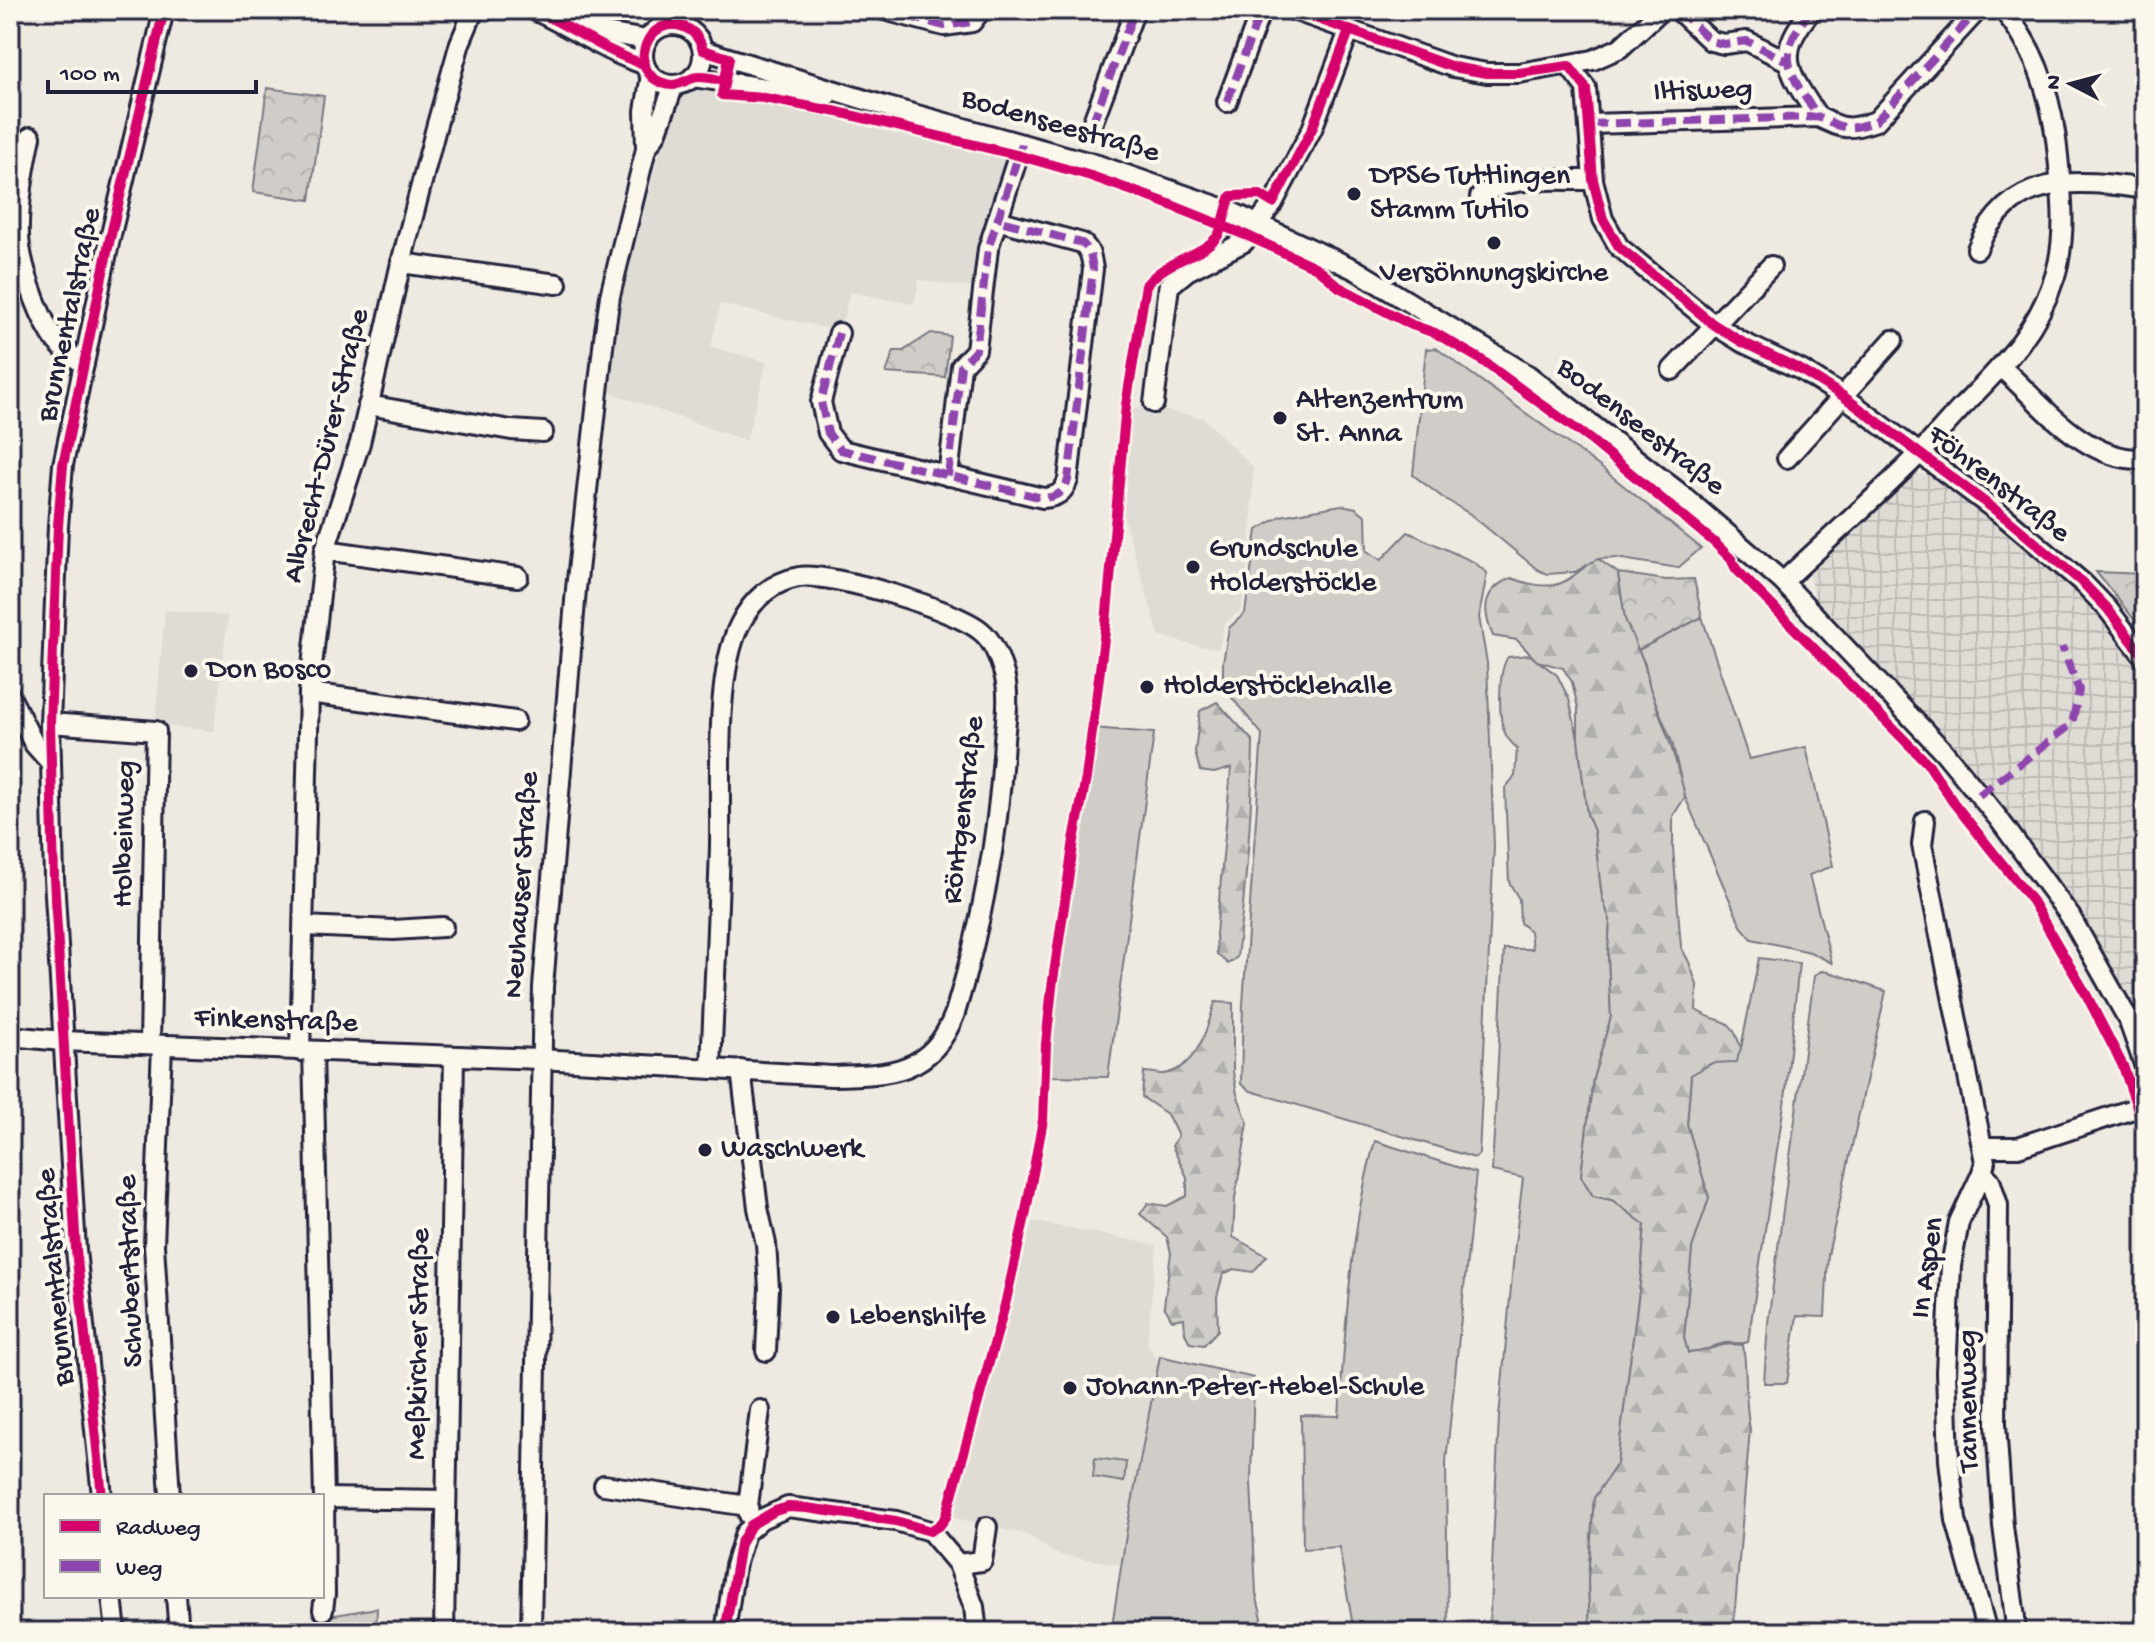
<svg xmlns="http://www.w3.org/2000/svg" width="2155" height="1642" viewBox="0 0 2155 1642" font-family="'Gochi Hand',sans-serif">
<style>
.built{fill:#dfdbd5}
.industrial{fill:url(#industrial-grid)}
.green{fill:#d0cdc9;stroke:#797882;stroke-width:2}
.forest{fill:url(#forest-firs);stroke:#797882;stroke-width:2}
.park{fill:url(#park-crowns);stroke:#797882;stroke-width:2}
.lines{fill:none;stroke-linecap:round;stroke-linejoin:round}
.minor-casing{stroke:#22223b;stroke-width:24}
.minor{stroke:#fbf7ec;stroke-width:18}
.quiet{stroke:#8e44ad;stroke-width:8;stroke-dasharray:16 8;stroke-linecap:butt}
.cycleway-casing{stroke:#fbf7ec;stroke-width:15}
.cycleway{stroke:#d6006c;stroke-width:10}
.poi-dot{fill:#22223b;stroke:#fbf7ec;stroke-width:3}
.labels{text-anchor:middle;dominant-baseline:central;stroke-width:8;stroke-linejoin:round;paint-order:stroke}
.street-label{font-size:30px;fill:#22223b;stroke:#fbf7ec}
.poi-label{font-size:30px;fill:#22223b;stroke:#fbf7ec;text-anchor:start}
</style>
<defs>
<pattern id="industrial-grid" width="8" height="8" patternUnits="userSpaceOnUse" patternTransform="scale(2)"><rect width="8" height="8" fill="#dfdbd5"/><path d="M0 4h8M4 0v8" fill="none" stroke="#bfbcb8"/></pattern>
<pattern id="forest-firs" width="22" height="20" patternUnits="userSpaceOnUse" patternTransform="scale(2)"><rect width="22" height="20" fill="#d0cdc9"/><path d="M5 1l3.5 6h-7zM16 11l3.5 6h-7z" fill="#b2b0ae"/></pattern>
<pattern id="park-crowns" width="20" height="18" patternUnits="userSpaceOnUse" patternTransform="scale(2)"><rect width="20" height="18" fill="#d0cdc9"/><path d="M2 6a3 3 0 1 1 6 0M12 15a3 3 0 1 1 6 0" fill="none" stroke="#b2b0ae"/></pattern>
</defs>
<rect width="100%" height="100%" fill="#eeeae2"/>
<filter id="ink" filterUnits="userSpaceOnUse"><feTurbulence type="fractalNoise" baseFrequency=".0125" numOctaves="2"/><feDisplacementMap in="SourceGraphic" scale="16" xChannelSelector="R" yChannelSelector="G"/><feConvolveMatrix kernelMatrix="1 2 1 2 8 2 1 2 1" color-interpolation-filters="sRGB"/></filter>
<g filter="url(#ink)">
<!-- built -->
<g class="built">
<path d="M699 84 750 91 898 123 1010 159 982 289 919 280 914 304 850 292 840 331 720 304 711 347 767 362 746 441 608 392 620 304 672 104Z"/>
<path d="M1134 408H1154L1203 418 1253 467 1252 525 1241 610 1224 624 1219 649 1192 645 1159 635 1122 512 1130 413Z"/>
<path d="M165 610 228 616 214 731 155 725Z"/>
<path d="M1031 1221 1157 1245 1147 1344 1159 1363 1122 1565 1056 1554 1028 1535 947 1516 1009 1310Z"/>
</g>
<!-- industrial -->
<path class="industrial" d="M1907 473 1942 477 2075 589 2145 655V1056L2044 868 1820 616 1809 576Z"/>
<!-- green -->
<g class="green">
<path d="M1436 348 1599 466 1701 548 1678 568 1616 558 1598 559 1575 572 1547 574 1538 570 1470 514 1442 497 1413 475 1426 349Z"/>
<path d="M1341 505 1356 508 1366 516 1367 551 1381 560 1408 532 1474 562 1487 573 1479 617 1487 663 1494 846 1479 1154 1475 1158 1251 1091 1241 1084 1243 1004 1262 734 1223 687V662L1229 628 1245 613 1257 530 1281 516Z"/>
<path d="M1702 617 1749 759 1806 747 1833 866 1809 875 1832 963 1810 952 1752 939 1741 926 1685 797 1672 742 1650 689 1645 664 1638 650Z"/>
<path d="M1530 655 1557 675 1569 699 1578 738 1587 814 1594 830 1602 897 1610 920 1608 955 1611 1017 1593 1079 1581 1176 1593 1196 1612 1200 1645 1224 1641 1276 1617 1464 1594 1498 1588 1580 1590 1632H1489L1499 1417 1515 1243 1523 1178 1492 1171 1504 949H1532L1530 931 1520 923 1519 899 1509 882 1505 788 1515 776 1517 749C1513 744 1507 739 1505 733 1498 719 1498 670 1508 657Z"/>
<path d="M1092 728 1154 733 1108 1077 1047 1076C1050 960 1074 843 1092 728Z"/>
<path d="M1759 958 1799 963 1786 1091 1748 1342C1739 1346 1731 1340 1721 1344 1706 1348 1707 1352 1688 1353L1684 1338 1692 1248 1709 1198 1687 1124 1691 1074 1741 1048Z"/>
<path d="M1821 971C1834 971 1870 987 1886 991L1828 1255 1825 1317 1797 1316 1787 1383H1764L1768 1323 1814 976Z"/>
<path d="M1375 1141 1476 1173 1446 1462 1448 1632H1354L1339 1547 1303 1549 1301 1415 1339 1416C1346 1324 1350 1230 1375 1141Z"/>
<path d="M1160 1356 1254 1378 1251 1481 1256 1594 1262 1618 1260 1632H1111L1127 1529Z"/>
<path d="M1095 1458 1126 1462 1124 1482 1093 1477Z"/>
</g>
<!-- forest -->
<g class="forest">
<path d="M1598 559 1618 573C1621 606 1631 631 1643 661 1647 671 1647 682 1651 691 1664 726 1677 759 1685 797L1673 816V848L1681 947 1689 962 1697 985 1696 1010C1724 1028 1728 1010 1741 1048L1736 1062 1712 1063 1691 1075 1687 1124 1709 1198 1692 1248 1684 1338 1688 1353C1713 1352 1717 1341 1743 1345 1748 1373 1744 1401 1750 1429L1733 1632H1590L1588 1580 1594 1498 1617 1464 1641 1276 1645 1225 1612 1200 1593 1196 1581 1176 1593 1079 1611 1017 1608 955 1610 920 1602 897 1594 831 1587 814 1578 738V708L1572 682 1563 668 1537 661 1517 640 1493 636C1482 611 1482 590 1511 578 1524 583 1547 589 1561 583 1574 578 1584 565 1598 559Z"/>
<path d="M1217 702 1253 741C1252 814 1246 885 1237 957L1228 964 1217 954 1216 934 1231 768 1214 773 1200 771 1195 752 1200 711Z"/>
<path d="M1215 1002 1233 1003V1072L1237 1094 1248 1123 1235 1198 1233 1237 1267 1256 1253 1272 1234 1269 1223 1274 1217 1297 1218 1330 1204 1345 1190 1343 1185 1333 1184 1318 1172 1320 1164 1306 1171 1253 1167 1237 1140 1214 1148 1203 1167 1206 1187 1196V1177L1172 1146 1178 1136 1167 1114 1142 1097 1144 1072C1150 1072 1158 1074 1164 1074 1197 1068 1207 1030 1215 1002Z"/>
</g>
<!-- park -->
<g class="park">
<path d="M267 88 324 96 310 200 253 192Z"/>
<path d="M931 333 950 336 945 377 886 373 894 351H903Z"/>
<path d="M2096 572 2145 574V633Z"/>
<path d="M1618 573 1666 580 1694 579 1702 617 1638 650 1625 619Z"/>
<path d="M377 1608 376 1632H331L329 1616Z"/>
</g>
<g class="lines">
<!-- minor casing -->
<g class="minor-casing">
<g id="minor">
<path d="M534 10C572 27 605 52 644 64"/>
<path d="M884 10 944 26 972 22 981 10"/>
<path d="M1293 10 1453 67 1487 73H1519L1593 60 1620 48 1661 10"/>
<path d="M1678 10 1711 41 1724 44 1747 41 1787 61"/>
<path d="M1812 10C1772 55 1790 74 1818 117"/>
<circle cx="673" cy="55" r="30"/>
<path d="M582 29 647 40"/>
<path d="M703 50 888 107 1098 165 1225 209 1356 270 1528 375 1681 494 1783 582 1944 752 1998 818 2070 916 2128 1019 2145 1067"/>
<path d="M1569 66 1586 88 1593 180 1603 219 1619 247 1713 324 1742 342 1801 370 1843 396 2006 518 2084 584 2107 608 2145 658"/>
<path d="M693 77 826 97"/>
<path d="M1227 102 1261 10"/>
<path d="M1092 124 1135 10"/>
<path d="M1590 124 1818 117C1844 129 1847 131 1876 121L1978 10"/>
<path d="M31 137C24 169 18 203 19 236 20 263 37 311 52 335 60 348 72 356 84 364"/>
<path d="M646 149 645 111 651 75"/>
<path d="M1480 197C1507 174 1558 181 1593 180"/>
<path d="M1977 249C2009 172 2075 179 2145 189"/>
<path d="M401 263 557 284"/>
<path d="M839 333 821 402 828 433 841 450 1043 498C1057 497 1063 493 1068 480L1093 269C1091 257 1091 251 1082 243L997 220"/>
<path d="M2002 368C2043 405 2085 462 2145 459"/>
<path d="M1672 370 1771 266"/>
<path d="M1154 403 1169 286 1187 271 1244 242 1273 203 1312 129 1349 31"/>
<path d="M368 405 511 430 543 432"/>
<path d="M1787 458 1893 340"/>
<path d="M948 476 961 366 976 350 988 249 1022 144"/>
<path d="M325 550 518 577"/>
<path d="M1783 582C1828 539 1876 498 1920 453 1934 438 1947 423 1961 408 2001 367 2037 333 2055 276 2067 236 2062 196 2058 156 2053 103 2038 51 2003 10"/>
<path d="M309 693 515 721"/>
<path d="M10 696 34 744 50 762"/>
<path d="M50 723 156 731 150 1044"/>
<path d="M1925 821 1922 845 1985 1162 1982 1173 1959 1222 1951 1266 1946 1372 1949 1460 1956 1520 1987 1632"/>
<path d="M304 926 393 930 443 927"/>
<path d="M10 1036 62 1041 540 1059 832 1076C890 1075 932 1074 955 1013 982 924 999 832 1004 740 1006 719 1010 695 1004 674 1000 660 993 641 982 632 958 610 831 572 799 577 772 582 752 600 740 624 714 674 721 786 720 845 718 919 714 993 711 1068"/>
<path d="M162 1045 154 1245 170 1496"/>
<path d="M300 1051 309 693 325 550 360 443 401 263 437 124 460 43 474 10"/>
<path d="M313 1051 324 1498 325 1594 323 1610"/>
<path d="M741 1070 758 1208 766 1244 769 1288 766 1351"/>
<path d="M1983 1147H2018L2145 1105"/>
<path d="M1982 1173 1990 1180 1998 1205 1996 1425 2003 1526 2015 1618V1632"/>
<path d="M604 1485 748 1506"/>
<path d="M102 1496 76 1250 54 878 50 723 58 526 63 465 109 243 164 10"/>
<path d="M324 1498 445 1500"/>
<path d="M749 1515 748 1506 760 1410"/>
<path d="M958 1564 982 1561 987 1527"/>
<path d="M112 1596 116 1632"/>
<path d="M176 1596 179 1632"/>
<path d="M444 1632 454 1057"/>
<path d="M531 1632 543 987 576 589 604 338 610 296 646 149 656 134 674 85"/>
<path d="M725 1632 735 1566 745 1533 761 1519 788 1507 896 1521 930 1531 958 1564 974 1607 977 1632"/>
</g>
</g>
<!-- minor -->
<use href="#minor" class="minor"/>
<!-- quiet -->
<g class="quiet">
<path d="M884 10 944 26 972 22 981 10"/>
<path d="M1678 10 1711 41 1724 44 1747 41 1787 61"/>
<path d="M1812 10C1772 55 1790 74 1818 117"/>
<path d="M1227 102 1261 10"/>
<path d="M1092 124 1135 10"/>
<path d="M1590 124 1818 117C1844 129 1847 131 1876 121L1978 10"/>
<path d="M839 333 821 402 828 433 841 450 1043 498C1057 497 1063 493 1068 480L1093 269C1091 257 1091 251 1082 243L997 220"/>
<path d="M948 476 961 366 976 350 988 249 1022 144"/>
<path d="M1979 795 2072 724 2079 690 2062 647"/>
</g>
<!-- cycleway casing -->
<g class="cycleway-casing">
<g id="cycleway">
<path d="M534 10C572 27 605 52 644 64"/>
<path d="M1293 10 1453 67 1487 73H1519L1569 66 1586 88 1593 180 1603 219 1619 247 1713 324 1742 342 1801 370 1843 396 2006 518 2084 584 2107 608 2145 658"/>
<path d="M724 81C715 79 701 75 693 78 681 82 676 88 663 83 626 71 647 13 684 27 695 31 700 39 703 50L729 58 722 95 764 98 838 112 1017 155 1091 176 1161 201 1248 236 1317 268 1339 287 1412 325 1435 333 1480 359 1592 441 1715 543 1731 559 1736 569 1929 765 1953 802 2032 901 2086 994 2123 1066 2145 1130"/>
<path d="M102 1496 76 1250 54 878 50 723 58 526 63 465 109 243 164 10"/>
<path d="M725 1632 740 1544 751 1525 775 1511 788 1507 807 1508 896 1521 930 1531 940 1525 946 1517 1005 1305 1025 1216 1043 1120 1046 1044 1052 987 1074 840 1086 778 1106 623 1126 405 1146 285C1167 259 1199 257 1216 238 1223 231 1226 207 1231 196L1260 195 1273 203 1312 129 1349 31"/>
</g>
</g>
<!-- cycleway -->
<use href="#cycleway" class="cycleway"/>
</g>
</g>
<!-- markers -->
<g class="poi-dot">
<circle cx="1354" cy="194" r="8"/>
<circle cx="1494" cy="243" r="8"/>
<circle cx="1280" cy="418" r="8"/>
<circle cx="1193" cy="567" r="8"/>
<circle cx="191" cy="671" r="8"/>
<circle cx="1147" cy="687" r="8"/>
<circle cx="705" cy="1150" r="8"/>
<circle cx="833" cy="1317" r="8"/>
<circle cx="1070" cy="1388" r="8"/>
</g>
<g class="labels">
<!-- street labels -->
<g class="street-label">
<text transform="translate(1703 92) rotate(-2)">Iltisweg</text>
<text transform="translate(1060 127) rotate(16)">Bodenseestraße</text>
<text transform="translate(71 315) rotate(-78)">Brunnentalstraße</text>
<text transform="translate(1640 428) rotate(38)">Bodenseestraße</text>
<text transform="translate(328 446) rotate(-76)">Albrecht-Dürer-Straße</text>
<text transform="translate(1998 485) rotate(38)">Föhrenstraße</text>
<text transform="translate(965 810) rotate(-83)">Röntgenstraße</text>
<text transform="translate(126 834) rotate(-89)">Holbeinweg</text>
<text transform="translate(523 885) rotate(-86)">Neuhauser Straße</text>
<text transform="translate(276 1022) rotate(2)">Finkenstraße</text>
<text transform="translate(1929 1268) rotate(-82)">In Aspen</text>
<text transform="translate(132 1271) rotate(-92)">Schubertstraße</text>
<text transform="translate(57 1277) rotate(-95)">Brunnentalstraße</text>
<text transform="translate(420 1344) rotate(-89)">Meßkircher Straße</text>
<text transform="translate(1970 1401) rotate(-91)">Tannenweg</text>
</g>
<!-- poi labels -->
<g class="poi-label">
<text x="1370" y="177">DPSG Tuttlingen<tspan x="1370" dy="34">Stamm Tutilo</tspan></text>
<text x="1494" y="274" text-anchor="middle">Versöhnungskirche</text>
<text x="1296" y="401">Altenzentrum<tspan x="1296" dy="34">St. Anna</tspan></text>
<text x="1209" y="550">Grundschule<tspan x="1209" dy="34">Holderstöckle</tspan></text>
<text x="207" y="671">Don Bosco</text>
<text x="1163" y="687">Holderstöcklehalle</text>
<text x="721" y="1150">Waschwerk</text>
<text x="849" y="1317">Lebenshilfe</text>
<text x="1086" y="1388">Johann-Peter-Hebel-Schule</text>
</g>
</g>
<!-- margin -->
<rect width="2155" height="1642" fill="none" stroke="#fbf7ec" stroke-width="40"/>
<rect x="20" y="20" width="2115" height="1602" fill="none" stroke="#22223b" stroke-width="3" filter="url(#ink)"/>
<!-- legend -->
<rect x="44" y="1494" width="280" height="104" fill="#fbf7ec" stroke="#a4a2a5" stroke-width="2"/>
<rect x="60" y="1520" width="40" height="12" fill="#d6006c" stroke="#a4a2a5" stroke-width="2"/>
<text x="116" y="1534" font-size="24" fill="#22223b">Radweg</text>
<rect x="60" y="1560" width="40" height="12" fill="#8e44ad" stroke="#a4a2a5" stroke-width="2"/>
<text x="116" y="1574" font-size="24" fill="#22223b">Weg</text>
<!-- north arrow -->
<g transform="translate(2071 84) rotate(276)" stroke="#fbf7ec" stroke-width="6" paint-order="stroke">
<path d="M0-6L14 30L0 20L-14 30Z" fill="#22223b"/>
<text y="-12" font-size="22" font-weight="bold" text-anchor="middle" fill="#22223b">N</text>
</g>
<!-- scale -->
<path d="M48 80v12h208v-12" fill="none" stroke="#22223b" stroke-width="4"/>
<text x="60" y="80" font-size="24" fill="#22223b" stroke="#fbf7ec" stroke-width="6" paint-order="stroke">100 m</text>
</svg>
